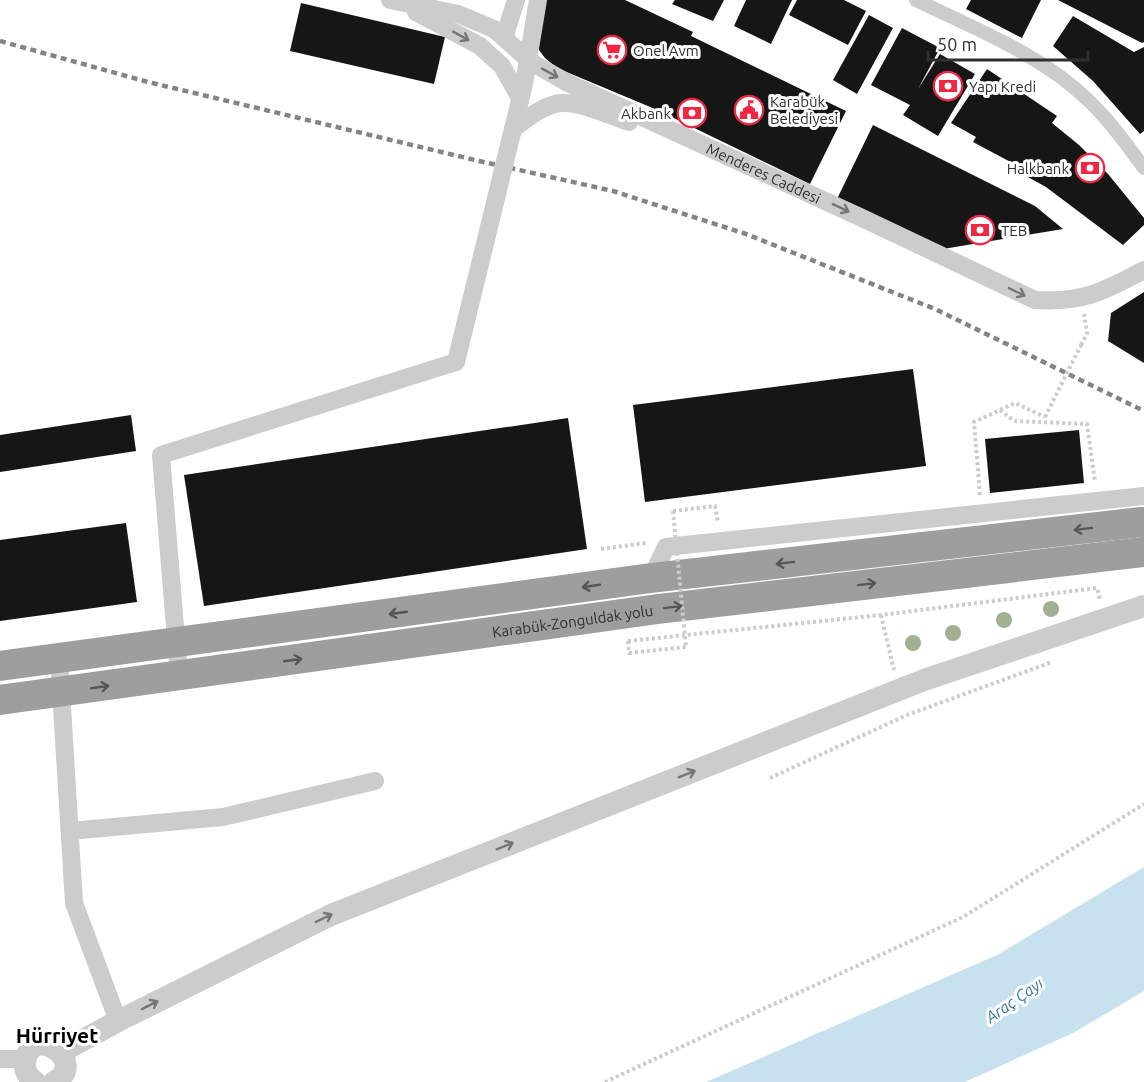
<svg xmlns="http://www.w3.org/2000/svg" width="1144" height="1082" viewBox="0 0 1144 1082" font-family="Ubuntu,sans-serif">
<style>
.water{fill:#c7e1ee}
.building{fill:#161616}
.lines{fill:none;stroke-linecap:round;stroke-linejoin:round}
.path{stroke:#ccc;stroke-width:4;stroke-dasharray:3 3;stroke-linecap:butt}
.pedestrian{stroke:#ccc;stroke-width:14}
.minor{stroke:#ccc;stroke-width:18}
.tertiary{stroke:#ccc;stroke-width:22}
.trunk{stroke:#9e9e9e;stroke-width:30}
.rail{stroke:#848484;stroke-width:4.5;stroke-dasharray:6 4.5;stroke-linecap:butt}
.path-bridge{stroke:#ccc;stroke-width:4;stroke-dasharray:3 3;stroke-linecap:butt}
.minor-bridge{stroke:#ccc;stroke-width:18}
.tree{fill:#a2af92}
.oneway{stroke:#767676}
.oneway2{stroke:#565656}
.labels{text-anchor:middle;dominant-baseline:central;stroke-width:6;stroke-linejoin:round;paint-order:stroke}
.poi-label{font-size:15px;fill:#2f2f2f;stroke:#fff;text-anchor:start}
.street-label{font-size:15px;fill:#2f2f2f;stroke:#fff}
.water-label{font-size:16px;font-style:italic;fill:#377897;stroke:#fff}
.district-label{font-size:21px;font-weight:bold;fill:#000;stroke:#fff}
</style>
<rect width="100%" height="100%" fill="#fff"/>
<!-- water -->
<path class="water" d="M1144 867V991L1073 1033 965 1082H706L997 955Z"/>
<!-- building -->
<g class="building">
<path d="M532 0H625L693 32 691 36 846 111 810 184 655 109 557 68 545 58 533 42Z"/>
<path d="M675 0H724L713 21 672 4Z"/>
<path d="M746 0H792L771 44 734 26Z"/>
<path d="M797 0H844L866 11 848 45 789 15Z"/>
<path d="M971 0H1041L1022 38 966 9Z"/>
<path d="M1058 0H1144V42L1142 43Z"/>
<path d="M301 3 445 37 434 84 290 51Z"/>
<path d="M869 15 893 28 857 94 833 80Z"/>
<path d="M1073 16 1134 52 1144 47V131L1140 134 1093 81 1053 46Z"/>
<path d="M902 28 940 48 918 89 940 54 975 74 938 136 903 115 910 105 871 85Z"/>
<path d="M987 69 1057 116 1052 123 1079 145 1108 174 1144 218V225L1123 245 1046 187 1015 170 1018 166 973 142 976 137 951 123Z"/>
<path d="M873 125 1035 206 1063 229 943 249 837 199Z"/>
<path d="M1144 292V363L1108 341 1111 313Z"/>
<path d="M913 369 926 466 645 502 633 405Z"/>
<path d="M131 415 136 451 0 472V435Z"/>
<path d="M568 418 587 549 204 606 184 475Z"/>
<path d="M1079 430 1084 483 990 493 985 439Z"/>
<path d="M126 523 137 602 0 621V540Z"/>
</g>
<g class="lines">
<!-- path -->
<g class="path">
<path d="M1081 345 1087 334 1084 314"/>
<path d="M1000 410 1014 421 1087 424 1095 482"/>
<path d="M980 495 974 422 1015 403 1045 417"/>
<path d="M673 511 715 506 718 522"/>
<path d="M601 549 646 543"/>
<path d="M881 615 894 670"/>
<path d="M628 641 881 615 1097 588 1100 600"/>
<path d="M628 641 629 653 686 647"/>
<path d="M770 778 907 715 1052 662"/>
<path d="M605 1082 963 917 1144 804"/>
</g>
<!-- pedestrian -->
<path class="pedestrian" d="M916 0C975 29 1041 54 1089 101 1110 121 1127 145 1144 168"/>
<!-- minor -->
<g class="minor">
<path id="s1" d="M390 0 458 14 494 29 531 62 566 82 862 218 1035 300C1082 303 1103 292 1144 270"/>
<path d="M416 12 480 46 502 66 520 98"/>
<path d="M504 38 516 0"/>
<path d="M513 129C525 120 546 103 562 103 581 102 611 116 629 122"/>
<path d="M651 578 666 547 1144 496"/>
<path d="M59 658 74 903 118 1021"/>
<path d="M179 676 161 455 456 362"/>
<path d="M70 831 223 817 375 781"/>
<path d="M0 1059H25"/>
</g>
<!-- tertiary -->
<g class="tertiary">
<path d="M61 1052 118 1021 331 915 924 680 1144 606"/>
<path d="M35 1082C28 1077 24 1071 25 1062 32 1021 90 1063 54 1082"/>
</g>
<!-- trunk -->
<g class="trunk">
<path d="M0 666 651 578 1141 522"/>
<path id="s2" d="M0 700 658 609 1144 552"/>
</g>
<!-- rail -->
<path class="rail" d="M0 41 148 82 479 161 613 191 746 234 935 309 1144 411"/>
<!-- path-bridge -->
<g class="path-bridge">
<path d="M1045 417 1081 345"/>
<path d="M673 511 686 647"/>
</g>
<!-- minor-bridge -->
<path class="minor-bridge" d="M456 362 524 84 538 0"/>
</g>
<!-- trees -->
<g class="tree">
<circle cx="1051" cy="609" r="8"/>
<circle cx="1004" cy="620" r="8"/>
<circle cx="953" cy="633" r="8"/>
<circle cx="913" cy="643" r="8"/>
</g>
<!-- one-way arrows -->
<defs><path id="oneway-shaft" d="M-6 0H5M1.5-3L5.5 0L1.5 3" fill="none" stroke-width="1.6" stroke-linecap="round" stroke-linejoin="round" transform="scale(1.5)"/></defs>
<g class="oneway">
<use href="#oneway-shaft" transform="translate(461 36) rotate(29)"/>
<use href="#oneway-shaft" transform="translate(550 73) rotate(29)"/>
<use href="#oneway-shaft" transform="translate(841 208) rotate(25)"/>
<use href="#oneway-shaft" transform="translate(1017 292) rotate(26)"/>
<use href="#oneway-shaft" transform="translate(687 774) rotate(-22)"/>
<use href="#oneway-shaft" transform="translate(505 846) rotate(-22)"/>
<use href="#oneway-shaft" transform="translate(324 918) rotate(-26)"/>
<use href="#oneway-shaft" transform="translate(150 1005) rotate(-27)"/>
</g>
<g class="oneway2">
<use href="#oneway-shaft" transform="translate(1083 529) rotate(173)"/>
<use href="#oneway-shaft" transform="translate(785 563) rotate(173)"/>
<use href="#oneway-shaft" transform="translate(867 584) rotate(-7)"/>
<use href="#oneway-shaft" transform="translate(591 586) rotate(172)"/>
<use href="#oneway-shaft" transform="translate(673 607) rotate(-7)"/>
<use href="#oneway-shaft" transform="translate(398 613) rotate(172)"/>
<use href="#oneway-shaft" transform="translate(293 660) rotate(-8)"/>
<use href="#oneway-shaft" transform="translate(100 687) rotate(-8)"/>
</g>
<!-- icons -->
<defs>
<g id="supermarket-ring" transform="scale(1.5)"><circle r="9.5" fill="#fff" stroke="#f12642" stroke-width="1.5"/><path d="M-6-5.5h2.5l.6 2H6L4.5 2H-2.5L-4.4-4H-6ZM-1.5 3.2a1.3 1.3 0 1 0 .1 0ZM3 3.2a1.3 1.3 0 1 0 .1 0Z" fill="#f12642"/></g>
<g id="bank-ring" transform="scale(1.5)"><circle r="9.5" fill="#fff" stroke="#f12642" stroke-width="1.5"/><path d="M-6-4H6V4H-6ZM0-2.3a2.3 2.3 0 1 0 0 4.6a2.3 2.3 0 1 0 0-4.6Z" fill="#f12642"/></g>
<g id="civic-ring" transform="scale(1.5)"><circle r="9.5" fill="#fff" stroke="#f12642" stroke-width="1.5"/><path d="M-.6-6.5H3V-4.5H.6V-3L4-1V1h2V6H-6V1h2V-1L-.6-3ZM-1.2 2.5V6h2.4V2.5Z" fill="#f12642"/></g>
</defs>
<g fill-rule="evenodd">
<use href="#supermarket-ring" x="612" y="50"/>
<use href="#bank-ring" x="948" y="86"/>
<use href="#civic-ring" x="749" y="110"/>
<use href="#bank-ring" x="692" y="113"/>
<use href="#bank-ring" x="1090" y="168"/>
<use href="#bank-ring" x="980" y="230"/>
</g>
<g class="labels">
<!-- poi labels -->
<g class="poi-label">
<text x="633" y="50">Onel Avm</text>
<text x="969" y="86">Yapı Kredi</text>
<text x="770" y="101">Karabük<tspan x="770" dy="17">Belediyesi</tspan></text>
<text x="671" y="113" text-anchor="end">Akbank</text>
<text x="1069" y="168" text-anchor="end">Halkbank</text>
<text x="1001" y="230">TEB</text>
</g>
<!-- street labels -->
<g class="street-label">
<text stroke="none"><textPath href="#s1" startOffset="416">Menderes Caddesi</textPath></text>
<text stroke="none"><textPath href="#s2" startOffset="578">Karabük-Zonguldak yolu</textPath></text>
</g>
<!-- water labels -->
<g class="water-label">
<text transform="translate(1014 1000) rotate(-35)">Araç Çayı</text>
</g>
<!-- district labels -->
<g class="district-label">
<text x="57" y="1035">Hürriyet</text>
</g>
</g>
<!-- scale -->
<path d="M928 51v9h160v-9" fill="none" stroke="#2f2f2f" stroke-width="3"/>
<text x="937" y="51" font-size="18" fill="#2f2f2f" stroke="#ffffff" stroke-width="4.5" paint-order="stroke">50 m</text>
</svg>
